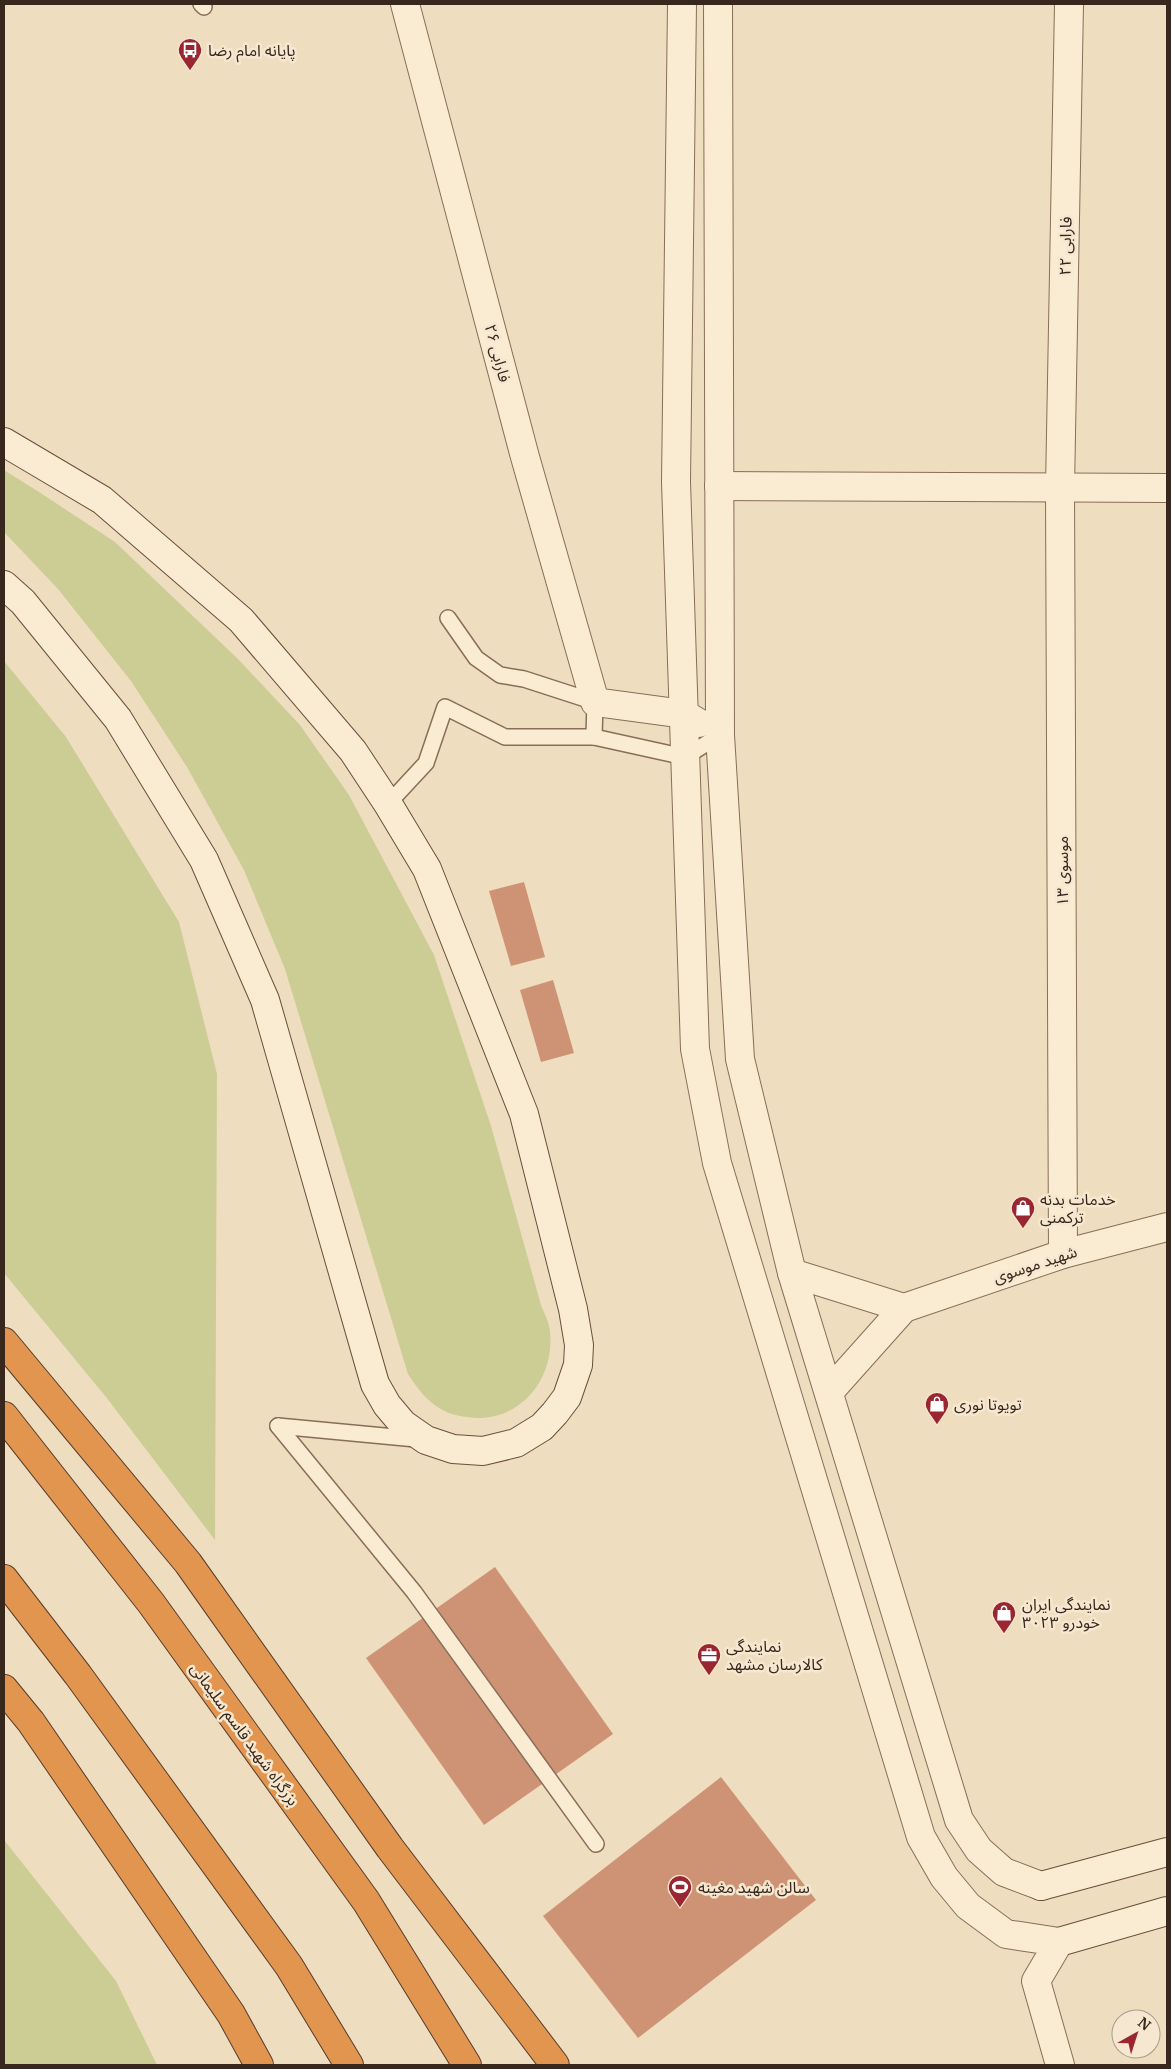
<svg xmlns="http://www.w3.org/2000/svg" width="1171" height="2069" viewBox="0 0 1171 2069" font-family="Merriweather,'Noto Sans Arabic',serif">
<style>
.green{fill:#cbcd94}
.building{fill:#ce9375}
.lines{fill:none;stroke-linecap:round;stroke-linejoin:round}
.lane-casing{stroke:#886e57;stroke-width:18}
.street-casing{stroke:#886e57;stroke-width:30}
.secondary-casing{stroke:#6a4f3b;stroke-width:30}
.highway-casing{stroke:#563c2c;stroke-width:30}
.lane{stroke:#faebd3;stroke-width:15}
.street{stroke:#faebd3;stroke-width:28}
.secondary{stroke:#faebd3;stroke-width:28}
.highway{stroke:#e1954e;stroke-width:28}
.labels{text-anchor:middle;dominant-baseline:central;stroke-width:5;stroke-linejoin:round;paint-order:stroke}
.poi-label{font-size:16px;fill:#38271c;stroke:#f6e8d0;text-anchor:start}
.street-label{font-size:16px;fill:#38271c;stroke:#f6e8d0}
</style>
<rect width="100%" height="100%" fill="#efddc0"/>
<!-- green -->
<g class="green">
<path d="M4 470 39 492 115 542 237 658 300 725 349 795 434 955 491 1126 541 1305C544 1313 549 1322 550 1331 555 1376 524 1419 476 1418 463 1417 450 1415 439 1408 425 1399 417 1388 408 1374L285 969 244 870 187 767 131 681 58 589 4 532Z"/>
<path d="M4 661 66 737 179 922 217 1074 215 1540 106 1397 4 1273Z"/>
<path d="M4 1840 116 1981 157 2065H4Z"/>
</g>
<!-- building -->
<g class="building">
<path d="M524 882 545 957 511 966 489 891Z"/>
<path d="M553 980 574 1053 541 1062 520 990Z"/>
<path d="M495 1567 613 1734 484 1825 366 1658Z"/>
<path d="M721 1777 816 1900 638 2038 543 1916Z"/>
</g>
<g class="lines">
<!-- lane casing -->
<g class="lane-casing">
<g id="lane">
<path d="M201 4 204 7"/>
<path d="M448 618 476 658 500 675 524 679 595 702 594 737"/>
<path d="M388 804 426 763 445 707 505 737H594L685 757 720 735"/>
<path d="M278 1426 414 1592 596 1844"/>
<path d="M278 1426 416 1439"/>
</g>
</g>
<!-- street casing -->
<g class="street-casing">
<g id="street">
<path d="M405 4 525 457 595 702 684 714 699 723"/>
<path d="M682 4 676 482 695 1049 717 1163 921 1837 944 1877 968 1906 1006 1934 1059 1942 1036 1981 1060 2065"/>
<path d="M718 4 720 735 740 1059 792 1273 959 1820 979 1850 1004 1872 1041 1886"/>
<path d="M719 486 1167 488"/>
<path d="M1063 1254 1060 488 1069 4"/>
<path d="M792 1273 904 1308"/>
<path d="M829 1392 904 1308 1063 1254 1167 1227"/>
</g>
</g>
<!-- secondary casing -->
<g class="secondary-casing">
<g id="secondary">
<path d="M4 442 102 500 241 620 353 751 388 804 427 869 524 1114 573 1309 579 1345 578 1365 567 1397 555 1413 542 1427 516 1443 483 1451 453 1449 426 1440 403 1424 387 1405 375 1384 265 1000 204 860 118 719 23 602 4 585"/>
<path d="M1041 1886 1167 1852"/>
<path d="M1059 1942 1167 1911"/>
</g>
</g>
<!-- highway casing -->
<g class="highway-casing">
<g id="highway">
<path d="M4 1342 188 1563 390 1848 555 2065"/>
<path d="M4 1416 151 1603 366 1901 467 2065"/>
<path d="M4 1579 78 1675 289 1966 349 2065"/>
<path d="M4 1689 31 1722 231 2014 259 2065"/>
</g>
</g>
<!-- lane -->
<use href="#lane" class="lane"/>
<!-- street -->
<use href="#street" class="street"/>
<!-- secondary -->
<use href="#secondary" class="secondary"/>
<!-- highway -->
<use href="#highway" class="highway"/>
</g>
<!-- icons -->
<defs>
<g id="bus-pin" transform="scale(1.25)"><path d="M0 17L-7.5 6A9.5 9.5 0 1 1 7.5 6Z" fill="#992630" stroke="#f6e8d0"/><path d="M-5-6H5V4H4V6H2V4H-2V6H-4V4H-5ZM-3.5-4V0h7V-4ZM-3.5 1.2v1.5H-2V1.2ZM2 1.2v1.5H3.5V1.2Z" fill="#fff"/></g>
<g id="shop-pin" transform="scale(1.25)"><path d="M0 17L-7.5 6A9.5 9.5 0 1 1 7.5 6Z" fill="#992630" stroke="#f6e8d0"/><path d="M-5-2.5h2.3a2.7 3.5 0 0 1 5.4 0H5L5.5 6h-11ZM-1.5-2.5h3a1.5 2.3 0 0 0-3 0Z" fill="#fff"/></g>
<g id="office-pin" transform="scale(1.25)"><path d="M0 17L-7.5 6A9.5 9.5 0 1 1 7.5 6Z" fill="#992630" stroke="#f6e8d0"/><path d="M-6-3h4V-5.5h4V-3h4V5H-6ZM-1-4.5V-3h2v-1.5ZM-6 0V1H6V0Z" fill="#fff"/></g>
<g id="stadium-pin" transform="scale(1.25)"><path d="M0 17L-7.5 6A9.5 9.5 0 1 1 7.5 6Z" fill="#992630" stroke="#f6e8d0"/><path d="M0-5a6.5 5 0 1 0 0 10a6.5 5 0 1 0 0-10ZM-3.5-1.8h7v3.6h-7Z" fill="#fff"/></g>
</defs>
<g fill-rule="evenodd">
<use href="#bus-pin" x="190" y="50"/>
<use href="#shop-pin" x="1023" y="1208"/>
<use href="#shop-pin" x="937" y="1404"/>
<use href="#shop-pin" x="1004" y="1613"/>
<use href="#office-pin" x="709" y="1655"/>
<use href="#stadium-pin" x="680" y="1887"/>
</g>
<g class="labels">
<!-- poi labels -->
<g class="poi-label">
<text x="208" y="50">پایانه امام رضا</text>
<text x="1040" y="1199">خدمات بدنه<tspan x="1040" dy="18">ترکمنی</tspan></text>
<text x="954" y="1404">تویوتا نوری</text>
<text x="1022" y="1604">نمایندگی ایران<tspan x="1022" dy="18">خودرو ۳۰۲۳</tspan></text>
<text x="726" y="1646">نمایندگی<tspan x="726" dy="18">کالارسان مشهد</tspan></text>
<text x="698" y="1887">سالن شهید مغینه</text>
</g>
<!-- street labels -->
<g class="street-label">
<text transform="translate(1065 246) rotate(-89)">فارابی ۲۲</text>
<text transform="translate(498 353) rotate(75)">فارابی ۲۶</text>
<text transform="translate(1062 871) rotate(-90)">موسوی ۱۳</text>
<text transform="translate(1035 1264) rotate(-18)">شهید موسوی</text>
<text transform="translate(245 1734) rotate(54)">بزرگراه شهید قاسم سلیمانی</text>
</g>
</g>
<!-- border -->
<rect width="1171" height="2069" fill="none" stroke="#38271c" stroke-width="10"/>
<!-- north arrow -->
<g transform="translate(1136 2034) rotate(39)"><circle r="24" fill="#f6e8d0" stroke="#aa9b88"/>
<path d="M0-4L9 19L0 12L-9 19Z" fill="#992630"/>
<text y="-8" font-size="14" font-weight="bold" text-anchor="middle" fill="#38271c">N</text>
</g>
</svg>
